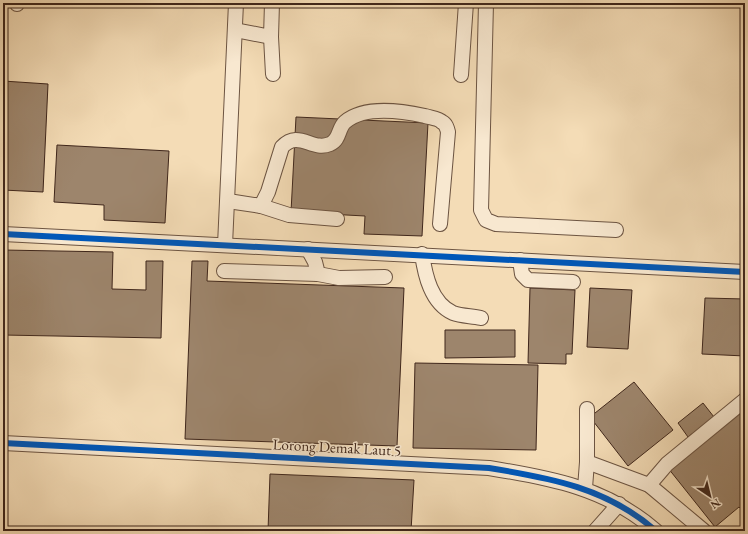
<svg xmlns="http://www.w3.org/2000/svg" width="748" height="534" viewBox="0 0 748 534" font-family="'EB Garamond',serif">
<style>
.building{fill:#9d856c;stroke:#3f261b}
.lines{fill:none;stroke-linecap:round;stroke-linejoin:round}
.minor-casing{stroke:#6c5442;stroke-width:16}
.minor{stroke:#f8e8d0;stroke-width:14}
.cycleway-casing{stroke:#f8e8d0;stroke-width:8}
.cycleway{stroke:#0057b8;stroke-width:6}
.labels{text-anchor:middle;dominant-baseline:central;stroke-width:3;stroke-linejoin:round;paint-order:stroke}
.street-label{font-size:15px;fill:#3f261b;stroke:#f8e8d0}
</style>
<rect width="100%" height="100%" fill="#f4dcb6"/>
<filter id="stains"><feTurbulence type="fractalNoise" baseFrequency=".005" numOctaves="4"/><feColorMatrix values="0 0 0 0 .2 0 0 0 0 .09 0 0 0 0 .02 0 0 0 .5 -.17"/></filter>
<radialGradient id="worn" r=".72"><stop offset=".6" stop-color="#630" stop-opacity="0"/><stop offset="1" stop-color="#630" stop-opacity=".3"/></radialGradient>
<!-- building -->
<g class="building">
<path d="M3 81 48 84 43 192 3 190Z"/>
<path d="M296 117 428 123 422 236 364 234 365 216 291 212Z"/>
<path d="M57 145 169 151 165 223 104 220V205L54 202Z"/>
<path d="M3 250 113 252 112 289 146 290V261H163L161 338 3 335Z"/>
<path d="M192 261H208L207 281 404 288 397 446 185 439Z"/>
<path d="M530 288 575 290 572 354H566V364L528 363Z"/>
<path d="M590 288 632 290 628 349 587 347Z"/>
<path d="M705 298 745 299V356L702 354Z"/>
<path d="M445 330H515V357L445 358Z"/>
<path d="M415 363 538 365 536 450 413 448Z"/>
<path d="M634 382 673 430 628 466 590 417Z"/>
<path d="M703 403 714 417 688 437 678 423Z"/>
<path d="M745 406V508L742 510 739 507 715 527 668 468Z"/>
<path d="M270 474 414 480 411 531H268Z"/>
</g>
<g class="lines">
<!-- minor casing -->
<g class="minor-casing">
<g id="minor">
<path d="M486 3 481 210 486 220 496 224 616 230"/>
<path d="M17 4V3"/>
<path d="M235 30 271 37 272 3"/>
<path d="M271 37 273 74"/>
<path d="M461 75 466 3"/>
<path d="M228 201 261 206 268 192 282 147C299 129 312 152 330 144 340 140 338 128 345 122 365 105 402 111 425 116 431 118 438 118 442 122 446 124 447 128 448 132L440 224"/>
<path d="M261 206 289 215 337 219"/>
<path d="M3 234 745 272"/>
<path d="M225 245 236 3"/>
<path d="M308 249 315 262 318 274 339 278 385 277"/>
<path d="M422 254C425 275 431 303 453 313 461 316 472 316 481 318"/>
<path d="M520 260 522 274 528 280 573 282"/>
<path d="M224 271 318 274"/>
<path d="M3 443 489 468C551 478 607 488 656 531"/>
<path d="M587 462 649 485"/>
<path d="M585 488 587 462V409"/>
<path d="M595 531 619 504"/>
<path d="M704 531 649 485 667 464 745 400"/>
</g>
</g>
<!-- minor -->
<use href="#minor" class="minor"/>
<!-- cycleway casing -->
<g class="cycleway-casing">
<g id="cycleway">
<path d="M3 234 745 272"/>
<path d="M3 443 489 468C551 478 607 488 656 531"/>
</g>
</g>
<!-- cycleway -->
<use href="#cycleway" class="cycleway"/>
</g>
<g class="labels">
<!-- street labels -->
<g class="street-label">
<text transform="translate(337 447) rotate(3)">Lorong Demak Laut 5</text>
</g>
</g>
<!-- margin -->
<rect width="748" height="534" fill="none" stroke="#f4dcb6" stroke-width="16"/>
<rect x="4" y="4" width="740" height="526" fill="none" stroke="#3f261b" stroke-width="2"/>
<rect x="8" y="8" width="732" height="518" fill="none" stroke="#3f261b"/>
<!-- north arrow -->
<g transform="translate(710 496) rotate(145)" stroke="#f8e8d0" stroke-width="3" paint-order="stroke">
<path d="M0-3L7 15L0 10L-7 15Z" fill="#3f261b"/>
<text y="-6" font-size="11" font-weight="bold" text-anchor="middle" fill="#3f261b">N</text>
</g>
<rect width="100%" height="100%" filter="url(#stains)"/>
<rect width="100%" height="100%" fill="url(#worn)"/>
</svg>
